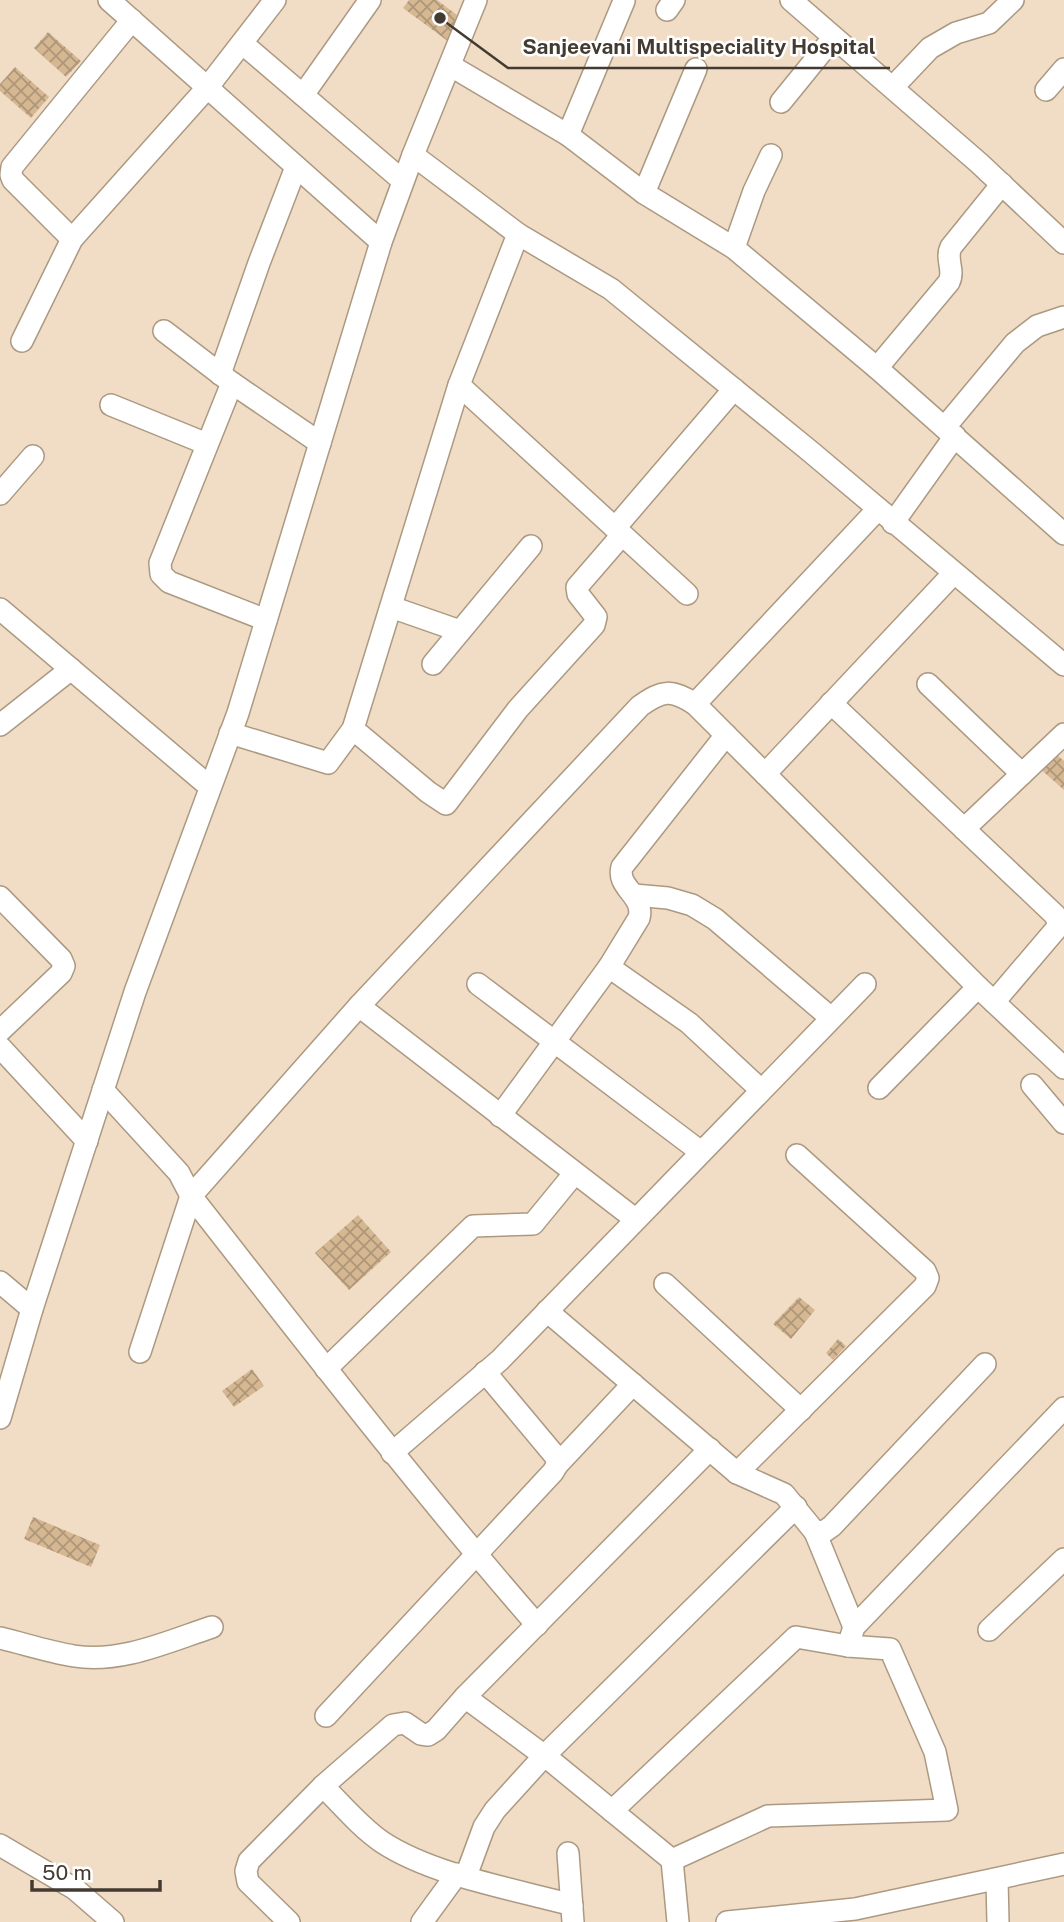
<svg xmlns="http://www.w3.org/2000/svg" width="1064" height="1922" viewBox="0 0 1064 1922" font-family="'Public Sans',sans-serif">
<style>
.building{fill:url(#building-cross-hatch)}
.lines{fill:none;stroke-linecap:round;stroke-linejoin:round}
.minor-casing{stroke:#ac9982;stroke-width:24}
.minor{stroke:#fff;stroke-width:21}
.leader{fill:none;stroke:#433b31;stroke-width:2.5}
.callout-dot{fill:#433b31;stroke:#fff;stroke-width:2.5}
.callout-label{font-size:21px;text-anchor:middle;font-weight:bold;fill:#433b31;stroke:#fff;stroke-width:5;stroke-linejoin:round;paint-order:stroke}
</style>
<defs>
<pattern id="building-cross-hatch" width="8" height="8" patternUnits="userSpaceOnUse" patternTransform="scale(1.75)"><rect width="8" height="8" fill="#d5b792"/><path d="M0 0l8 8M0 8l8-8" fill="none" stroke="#ae9678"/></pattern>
</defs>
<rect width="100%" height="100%" fill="#f1ddc5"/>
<!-- building -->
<g class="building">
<path d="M409 0H437L465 21 449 42 403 8Z"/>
<path d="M48 32 81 61 66 77 34 48Z"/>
<path d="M15 67 49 97 31 118 0 91V84Z"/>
<path d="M1057 755 1064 761V790L1037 766Z"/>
<path d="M358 1215 391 1252 349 1290 315 1253Z"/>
<path d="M799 1297 815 1310 791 1339 773 1324Z"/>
<path d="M838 1339 846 1346 833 1360 826 1353Z"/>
<path d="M252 1369 264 1386 234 1407 222 1391Z"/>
<path d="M33 1517 100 1545 91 1567 24 1539Z"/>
</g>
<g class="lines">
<!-- minor casing -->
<g class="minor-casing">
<g id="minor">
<path d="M109 0 381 242"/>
<path d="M791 0 979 163 1064 243"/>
<path d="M667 10 674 0"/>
<path d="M242 43 403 181"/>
<path d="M451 66 568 135 644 193 734 248 877 368 1064 534"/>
<path d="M893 87 930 48 956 33 989 23 1013 0"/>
<path d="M1046 90 1064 69"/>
<path d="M303 95 370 0"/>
<path d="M781 102 833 38"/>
<path d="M568 135 624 1"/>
<path d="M644 193 696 69"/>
<path d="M518 234 611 289 811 452 1064 665"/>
<path d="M72 239 13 180 11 175 12 167 132 20"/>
<path d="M734 248 754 191 771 155"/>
<path d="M164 331 232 383 320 443"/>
<path d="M22 341 72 239 207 88 275 0"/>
<path d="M877 368 949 282C955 270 945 259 951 247L1002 184"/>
<path d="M220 374 259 263 296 167"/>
<path d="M232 383 160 563 161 574 169 582 266 620"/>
<path d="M459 385 687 594"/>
<path d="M111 405 207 444"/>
<path d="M945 427 1015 343 1037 326 1064 317"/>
<path d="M0 494 33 456"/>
<path d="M893 523 955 436"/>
<path d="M615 528 734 389"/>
<path d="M391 607 460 631"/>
<path d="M0 609 210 787"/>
<path d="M433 664 531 546"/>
<path d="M928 684 1022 774"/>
<path d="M831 703 1055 915 1058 922 1057 928 994 1002"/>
<path d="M695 704 878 509"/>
<path d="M0 725 71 669"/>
<path d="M353 729 428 792 446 804 518 709 594 625 596 617 578 594 577 587 622 535"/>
<path d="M230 733 328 763 353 729 459 385 518 234 413 155"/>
<path d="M765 774 953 574"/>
<path d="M964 829 1064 734"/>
<path d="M634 895 668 898 692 905 715 919 831 1018"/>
<path d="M0 897 61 959 64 966 61 973 0 1031"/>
<path d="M609 967 689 1023 761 1090"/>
<path d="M478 984 701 1152"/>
<path d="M359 1006 635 1219"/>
<path d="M0 1047 87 1141"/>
<path d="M1032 1085 1064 1123"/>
<path d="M879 1088 978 987"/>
<path d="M103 1090 179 1173 191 1196C304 1340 416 1486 537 1625"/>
<path d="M500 1116 609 967 639 918C645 895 616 888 622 867L726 735"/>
<path d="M0 1282 32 1309"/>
<path d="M665 1284 801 1410"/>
<path d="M547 1311 737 1473 784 1494 815 1532 825 1531 832 1526 985 1364"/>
<path d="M140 1352 191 1196 359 1006 640 706C663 690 671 689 695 704L978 987 1064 1068"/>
<path d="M326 1369 473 1226 533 1224 574 1174"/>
<path d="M0 1418 32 1309 135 992 238 713 381 242 413 155 476 0"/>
<path d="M392 1453 500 1360 865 984"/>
<path d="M557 1465 633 1384"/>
<path d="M737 1473 925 1286 928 1278 925 1271 797 1155"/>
<path d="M815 1532 854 1627"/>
<path d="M989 1630 1064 1559"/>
<path d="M0 1638C25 1644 49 1652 74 1656 120 1664 169 1641 212 1627"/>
<path d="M848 1646 854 1627 1064 1408"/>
<path d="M465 1697 710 1449"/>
<path d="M326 1716 553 1472 557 1465 556 1457 485 1372"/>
<path d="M323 1786C342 1805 360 1827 382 1842 432 1875 513 1889 572 1905"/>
<path d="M612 1811 796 1637 848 1646 890 1649 935 1752 947 1810 768 1816 672 1860"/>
<path d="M0 1845 75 1889 113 1922"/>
<path d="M568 1853 573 1922"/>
<path d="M466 1876 484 1827 495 1810 544 1756 796 1507"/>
<path d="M997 1880 998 1922"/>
<path d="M289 1922 248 1882 246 1871 249 1861 323 1786 393 1725 405 1723 421 1734 428 1735 436 1730 465 1697 550 1760 672 1860 678 1922"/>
<path d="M422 1922 457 1874"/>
<path d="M727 1922 855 1909 1064 1864"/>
</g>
</g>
<!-- minor -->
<use href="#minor" class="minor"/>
</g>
<!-- callouts -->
<path class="leader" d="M440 18L508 68H890"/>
<circle class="callout-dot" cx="440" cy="18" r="7"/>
<g class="callout-label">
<text x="699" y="54">Sanjeevani Multispeciality Hospital</text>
</g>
<!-- scale -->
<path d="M32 1880v10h128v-10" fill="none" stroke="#433b31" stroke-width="3.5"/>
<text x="42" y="1880" font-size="21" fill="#433b31" stroke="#ffffff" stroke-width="5" paint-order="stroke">50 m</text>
</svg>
